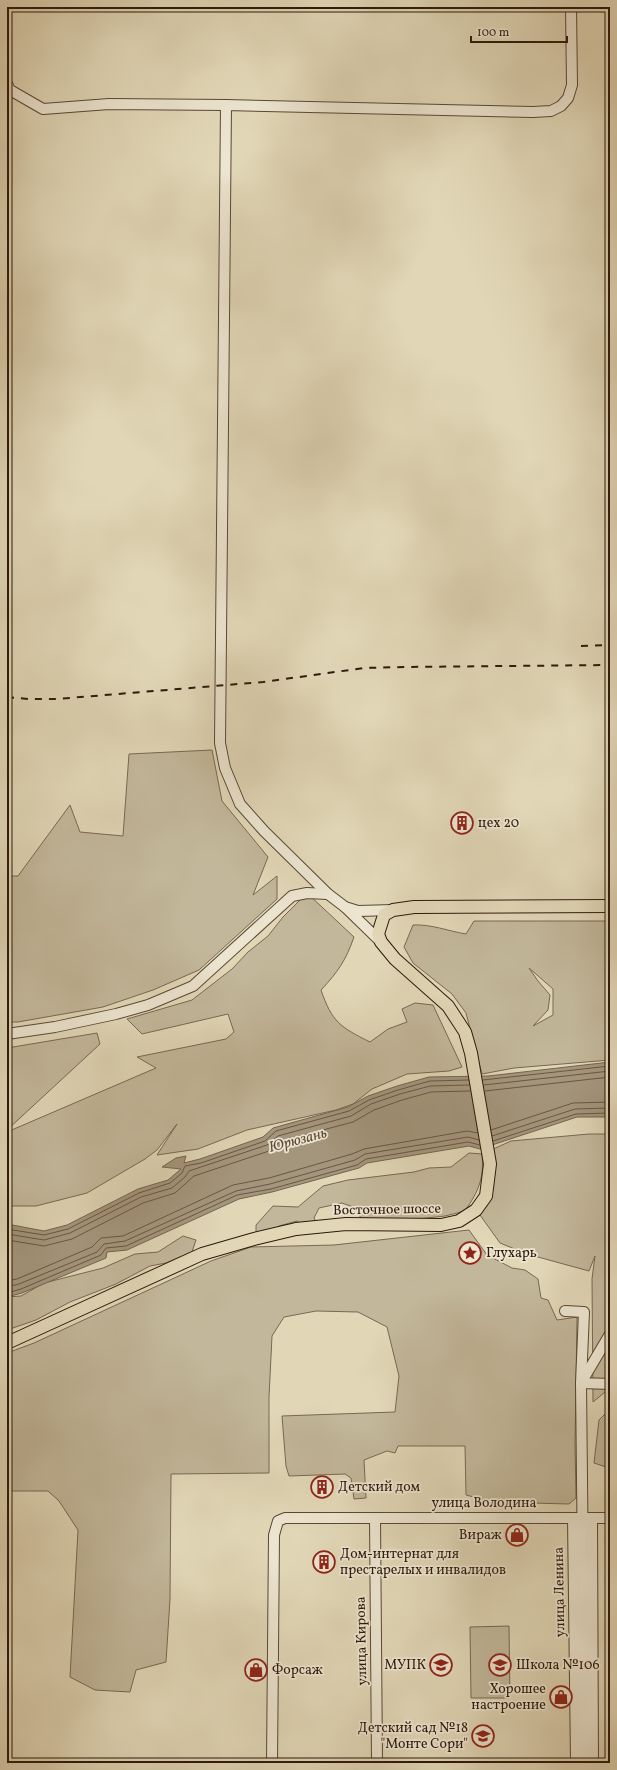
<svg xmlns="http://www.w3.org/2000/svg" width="617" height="1770" viewBox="0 0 617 1770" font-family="Vollkorn,serif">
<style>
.green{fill:#c2b79a;stroke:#786852;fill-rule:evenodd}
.water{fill:#a4967d;stroke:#74644f}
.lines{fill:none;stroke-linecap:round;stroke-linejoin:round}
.shore{stroke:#685744;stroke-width:1}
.minor-casing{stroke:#5a4836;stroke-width:12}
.major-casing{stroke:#2d180b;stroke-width:14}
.minor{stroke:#ece5d0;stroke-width:10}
.major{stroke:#e1d7b7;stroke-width:12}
.rail{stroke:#2d180b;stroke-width:2;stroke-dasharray:7 7;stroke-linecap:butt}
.labels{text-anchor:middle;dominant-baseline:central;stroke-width:3.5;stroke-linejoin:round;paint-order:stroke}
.poi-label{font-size:14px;fill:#2d180b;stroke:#ece5d0;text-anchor:start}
.street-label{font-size:14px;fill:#2d180b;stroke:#ece5d0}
.water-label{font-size:15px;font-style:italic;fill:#5d4a39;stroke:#ece5d0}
</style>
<rect width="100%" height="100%" fill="#e1d7b7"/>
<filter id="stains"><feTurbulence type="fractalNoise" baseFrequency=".005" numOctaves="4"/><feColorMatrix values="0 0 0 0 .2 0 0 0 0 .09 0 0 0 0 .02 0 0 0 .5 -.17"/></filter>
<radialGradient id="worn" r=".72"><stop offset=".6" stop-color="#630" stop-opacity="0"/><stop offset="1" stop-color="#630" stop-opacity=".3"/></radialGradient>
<!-- green -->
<g class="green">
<path d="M212 750 222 801 268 857 253 895 277 876V899L199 970 153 990 103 1007 18 1022H7V876H18L70 805 80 832 123 836 129 754Z"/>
<path d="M307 893 354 937C346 960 338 972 321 990 332 1022 340 1027 370 1042L388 1029 407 1022 402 1009 415 1003 433 1005 462 1067 449 1071 407 1074 372 1089 353 1104 336 1110 247 1130 198 1149 157 1155 177 1124 157 1150 145 1159 87 1193 36 1206H7V1132L156 1068 137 1057 226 1039 234 1032 228 1014 142 1034 127 1019 192 1000 232 969 248 952 268 936 283 917Z"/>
<path d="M474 921H610V1060L514 1068 482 1074 466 1013 452 994 413 963 404 947 413 925C431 924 448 931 466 934ZM529 968 553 989V1015L533 1026 548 1010 550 995 538 981Z"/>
<path d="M97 1033 100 1044 7 1130V1048Z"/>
<path d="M589 1134H610V1388L593 1402 592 1279 595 1256 589 1271 527 1254 500 1243 480 1215 485 1204 491 1150 511 1141Z"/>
<path d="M469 1153 482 1154C484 1179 479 1190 465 1211L445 1216 364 1225 356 1208 342 1203 319 1208 314 1218 319 1226 307 1228 297 1221 279 1226 276 1231 256 1233V1225L273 1206 298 1207 323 1186 348 1180 414 1172 429 1168 451 1167Z"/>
<path d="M469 1230 487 1255 512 1268 525 1270 538 1279 541 1298 548 1300 557 1320 577 1317 575 1444 576 1498 569 1504 493 1502 466 1495 465 1446H398L395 1453 387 1451 364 1460 366 1498 354 1499 351 1478 345 1474 289 1476 286 1466 282 1416 395 1412 399 1376 387 1327 358 1312 316 1311 284 1317 272 1336 269 1397V1473L171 1474 170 1599 166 1662 136 1670 130 1692 95 1690 70 1677 78 1530 59 1501 48 1491H7V1353L34 1343 211 1261 251 1247 334 1245Z"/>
<path d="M183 1236 196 1240 192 1252 166 1263 150 1266 116 1284 70 1302 36 1320 7 1330V1297L21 1296 44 1283 103 1268 135 1254 158 1252Z"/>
<path d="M610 1409V1500H608L606 1467 594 1463 599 1420Z"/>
<path d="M509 1626 510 1698H471L470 1627Z"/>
<path d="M367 1759V1763H281V1760Z"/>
</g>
<!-- water -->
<path class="water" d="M610 1062V1117H577L480 1149 469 1146 367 1163 359 1168 272 1192 239 1199 127 1250 107 1252 106 1258 22 1293 7 1297V1224L44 1231 67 1225 138 1189 168 1180 181 1169 162 1167 176 1158 186 1156 184 1163 200 1159 263 1137 273 1128 348 1107 368 1096 397 1086 429 1077 488 1076Z"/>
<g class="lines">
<!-- shore -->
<g class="shore">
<path d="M483 1080 610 1066"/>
<path d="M484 1085 610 1071"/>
<path d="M485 1091 610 1077"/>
<path d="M491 1130 573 1103 610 1102"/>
<path d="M492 1136 575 1109 610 1108"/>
<path d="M493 1141 576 1114 610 1113"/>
<path d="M7 1229 44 1235 68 1229 139 1193 170 1183 182 1173 185 1166 201 1163 265 1141 276 1131 349 1111 369 1100 398 1090 430 1081 469 1080"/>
<path d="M7 1234 44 1240 70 1233 141 1197 172 1188 185 1177 189 1171 267 1145 278 1136 351 1116 371 1104 400 1094 430 1086 469 1085"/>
<path d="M7 1240 44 1246 72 1239 143 1203 175 1193 194 1176 269 1151 281 1141 353 1122 374 1110 402 1100 431 1092 470 1091"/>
<path d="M7 1281 17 1279 92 1247 101 1238 123 1236 233 1185 269 1178 352 1154 364 1149 467 1131 478 1133"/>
<path d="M7 1287 19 1284 97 1252 104 1244 125 1241 236 1191 270 1184 355 1160 365 1154 468 1137 479 1140"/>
<path d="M7 1293 21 1289 101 1255 106 1248 126 1246 237 1195 271 1189 357 1165 366 1159 468 1142 480 1145"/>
</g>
<!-- minor casing -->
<g class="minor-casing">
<g id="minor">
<path d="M7 84 10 90 43 109 109 104 226 105"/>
<path d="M345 907 381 942"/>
<path d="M393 910 358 911 345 907 328 894 264 831 240 804 225 768 220 743 226 105 533 112 551 111 561 106 568 98 572 85 571 7"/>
<path d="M7 1034 55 1027 116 1014 148 1005 193 986 292 896 307 893 328 894"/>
<path d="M565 1311 584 1312 581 1383 585 1763"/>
<path d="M610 1334 581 1383 610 1384"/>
<path d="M375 1518 377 1763"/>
<path d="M573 1518 576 1763"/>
<path d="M592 1518 593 1763"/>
<path d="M272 1763 274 1535 278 1521 285 1518H610"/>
</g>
</g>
<!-- major casing -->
<g class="major-casing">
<path id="major" d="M7 1343 202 1254 254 1239 296 1229 346 1224 441 1225 459 1221 476 1210 486 1196 490 1164 471 1053 465 1032 448 1006 395 959 381 942 378 934 384 915 393 910 414 907 610 906"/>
</g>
<!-- minor -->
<use href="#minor" class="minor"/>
<!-- major -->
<use href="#major" class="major"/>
<!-- rail -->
<g class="rail">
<path d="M581 646 610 645"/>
<path d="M7 697 28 699H57L263 682 364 668 404 667 610 665"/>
</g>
</g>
<!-- icons -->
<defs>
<g id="building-ring" transform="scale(1.15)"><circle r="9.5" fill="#ece5d0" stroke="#8f2418" stroke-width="1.5"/><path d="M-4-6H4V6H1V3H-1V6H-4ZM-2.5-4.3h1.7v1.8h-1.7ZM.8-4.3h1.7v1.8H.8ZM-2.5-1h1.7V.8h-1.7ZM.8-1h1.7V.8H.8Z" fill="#8f2418"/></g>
<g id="sight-ring" transform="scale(1.15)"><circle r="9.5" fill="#ece5d0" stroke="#8f2418" stroke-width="1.5"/><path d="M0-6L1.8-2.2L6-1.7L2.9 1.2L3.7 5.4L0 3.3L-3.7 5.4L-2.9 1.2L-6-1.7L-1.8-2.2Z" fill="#8f2418"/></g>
<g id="shop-ring" transform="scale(1.15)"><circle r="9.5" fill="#ece5d0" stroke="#8f2418" stroke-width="1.5"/><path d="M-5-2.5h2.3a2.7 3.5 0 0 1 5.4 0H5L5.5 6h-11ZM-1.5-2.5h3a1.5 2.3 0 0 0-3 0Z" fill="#8f2418"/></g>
<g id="school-ring" transform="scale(1.15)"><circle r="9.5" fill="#ece5d0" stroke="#8f2418" stroke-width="1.5"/><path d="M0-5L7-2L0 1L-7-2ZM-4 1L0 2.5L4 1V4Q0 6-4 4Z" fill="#8f2418"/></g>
</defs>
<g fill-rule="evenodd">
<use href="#building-ring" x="462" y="823"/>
<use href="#sight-ring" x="470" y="1253"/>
<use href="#building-ring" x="322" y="1487"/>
<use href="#shop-ring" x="517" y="1535"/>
<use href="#building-ring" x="324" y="1562"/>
<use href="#school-ring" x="441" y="1665"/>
<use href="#school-ring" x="500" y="1665"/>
<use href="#shop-ring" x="256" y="1670"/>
<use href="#shop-ring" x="561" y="1697"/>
<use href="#school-ring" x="483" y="1736"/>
</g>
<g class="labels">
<!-- poi labels -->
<g class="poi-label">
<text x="478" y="823">цех 20</text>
<text x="486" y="1253">Глухарь</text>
<text x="338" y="1487">Детский дом</text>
<text x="502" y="1535" text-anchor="end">Вираж</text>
<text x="340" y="1554">Дом-интернат для<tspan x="340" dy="16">престарелых и инвалидов</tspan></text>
<text x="426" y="1665" text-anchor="end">МУПК</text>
<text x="516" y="1665">Школа №106</text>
<text x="272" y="1670">Форсаж</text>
<text x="546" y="1689" text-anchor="end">Хорошее<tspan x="546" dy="16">настроение</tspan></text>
<text x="468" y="1728" text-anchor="end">Детский сад №18<tspan x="468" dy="16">"Монте Сори"</tspan></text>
</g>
<!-- street labels -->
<g class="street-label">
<text transform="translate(387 1210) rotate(-1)">Восточное шоссе</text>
<text x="484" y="1503">улица Володина</text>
<text transform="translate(560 1592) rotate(-91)">улица Ленина</text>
<text transform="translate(362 1641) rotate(-91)">улица Кирова</text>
</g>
<!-- water labels -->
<g class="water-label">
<text transform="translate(298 1141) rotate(-15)">Юрюзань</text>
</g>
</g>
<!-- margin -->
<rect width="617" height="1770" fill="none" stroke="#e1d7b7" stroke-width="24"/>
<rect x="8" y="8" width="601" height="1754" fill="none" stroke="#2d180b" stroke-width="2"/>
<rect x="12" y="12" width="593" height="1746" fill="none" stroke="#2d180b"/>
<!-- scale -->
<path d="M471 36v6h96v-6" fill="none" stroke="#2d180b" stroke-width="2"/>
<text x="477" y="36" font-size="12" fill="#2d180b" stroke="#ece5d0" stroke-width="3" paint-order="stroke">100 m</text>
<rect width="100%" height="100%" filter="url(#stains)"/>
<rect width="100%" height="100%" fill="url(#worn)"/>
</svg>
